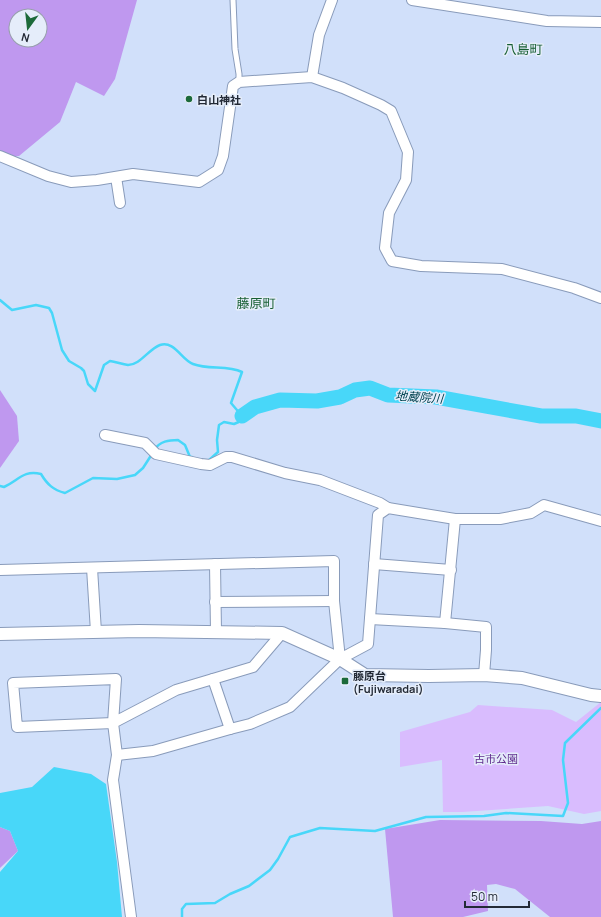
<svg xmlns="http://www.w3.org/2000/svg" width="601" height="917" viewBox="0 0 601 917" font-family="Manrope,'Noto Sans JP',sans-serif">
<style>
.green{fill:#d9bcfe}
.forest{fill:#bf98ef;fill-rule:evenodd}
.water{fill:#48d7f9}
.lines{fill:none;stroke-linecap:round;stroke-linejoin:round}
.stream{stroke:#48d7f9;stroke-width:2.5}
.river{stroke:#48d7f9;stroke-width:15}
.service-casing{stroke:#899bba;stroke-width:7}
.minor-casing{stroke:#899bba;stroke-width:12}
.tertiary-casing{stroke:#899bba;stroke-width:14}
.service{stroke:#fff;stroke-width:5}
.minor{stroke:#fff;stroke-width:10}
.tertiary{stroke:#fff;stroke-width:12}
.poi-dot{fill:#1c6a3a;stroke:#e5edfa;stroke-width:1.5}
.labels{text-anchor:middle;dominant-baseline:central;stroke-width:3;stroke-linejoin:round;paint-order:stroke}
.poi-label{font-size:11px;font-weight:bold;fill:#232a36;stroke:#e5edfa;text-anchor:start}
.park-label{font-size:11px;fill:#5f2b8e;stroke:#e5edfa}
.water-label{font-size:12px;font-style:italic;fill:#004250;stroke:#e5edfa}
.quarter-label{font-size:13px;fill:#175f33;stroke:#e5edfa}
</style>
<rect width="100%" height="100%" fill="#d1e0fa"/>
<!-- green -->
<path class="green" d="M601 702V811L584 814 548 806 462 812H443L442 760 400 767V732L470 712 478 705 552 710 576 722Z"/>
<!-- forest -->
<g class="forest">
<path d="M0 0H137L115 79 104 96 76 82 60 122 19 156 0 157ZM16 16H40V40H16Z"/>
<path d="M0 390 17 416 19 441 0 468Z"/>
<path d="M440 820 541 821 582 824 601 821V917H550L515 889 496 884 487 885 488 911 463 917H393L385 829Z"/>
<path d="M0 827 10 831 18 851 0 868Z"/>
</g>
<!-- water -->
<path class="water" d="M54 767 91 774 106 784 117 862 122 917H0V872L18 851 10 831 0 827V793L32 787Z"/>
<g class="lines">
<!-- stream -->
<g class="stream">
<path d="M0 300 12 310 36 305 49 308 52 313 62 350 69 361 81 368 84 371 88 384 95 391 104 365 110 361C116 362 122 364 128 365 140 365 149 349 160 345 174 340 182 360 193 364 209 370 227 365 242 372L231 403 242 416 241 421 234 424 224 422 219 425 217 440 218 452 208 461"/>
<path d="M154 450C160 441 169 440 178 440L185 445 190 457H192"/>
<path d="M0 486 4 487C19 480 23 470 41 474 47 484 53 490 65 493L93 478 117 479 135 475 143 468 152 454"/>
<path d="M182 917V909L186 904 215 903 230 894 249 886 270 870 278 859 290 837 320 828 375 831 426 817 484 816 506 813 563 816 568 803 563 760 565 743 601 708"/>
</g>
<!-- river -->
<path class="river" d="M242 416 255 407 280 400 317 401 340 397 355 390 370 388 388 395 436 397 541 416H576L601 421"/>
<!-- service casing -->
<g class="service-casing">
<path id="service" d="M233 0 235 49 239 74V82"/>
</g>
<!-- minor casing -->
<g class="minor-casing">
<g id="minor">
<path d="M412 0 547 21 601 22"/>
<path d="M312 77 319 35 332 0"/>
<path d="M0 156 48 176 71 182 97 180 133 174 199 182 218 170 223 156 233 86 239 82 312 77 343 88 381 105 391 111 408 152 406 180 389 213 385 248 392 261 421 266 502 269 574 288 601 298"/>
<path d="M116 177 120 203"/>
<path d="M105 435 145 443 156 454 201 464 210 465 226 457H232L285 473 320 480 380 503 388 508"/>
<path d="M215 564 216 632"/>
<path d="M374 564 451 570"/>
<path d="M92 568 96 632"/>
<path d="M0 570 334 561V601L340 659"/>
<path d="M215 602 334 601"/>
<path d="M370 619 445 623 486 627V650L484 675"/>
<path d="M445 623 455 519"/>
<path d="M213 679 230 729"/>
<path d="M117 755 153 751 230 729 250 724 290 707 340 659 368 644 378 515 388 508 455 519H500L531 513 544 505 601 521"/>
<path d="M131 917 113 780 117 755 113 723 116 679 13 683 17 727 113 723 176 690 253 667 282 633"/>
</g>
</g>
<!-- tertiary casing -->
<g class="tertiary-casing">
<path id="tertiary" d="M0 634 139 631 282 633 340 659 365 675 429 676 484 675 522 678 591 695 601 696"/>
</g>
<!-- service -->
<use href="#service" class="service"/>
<!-- minor -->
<use href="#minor" class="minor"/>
<!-- tertiary -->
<use href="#tertiary" class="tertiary"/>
</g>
<!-- markers -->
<g class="poi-dot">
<circle cx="189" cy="99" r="4"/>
<rect x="341" y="677" width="8" height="8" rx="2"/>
</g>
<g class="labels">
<!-- poi labels -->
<g class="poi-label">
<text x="197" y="99">白山神社</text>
<text x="353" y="675">藤原台<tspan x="353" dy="13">(Fujiwaradai)</tspan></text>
</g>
<!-- park labels -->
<g class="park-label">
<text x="496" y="758">古市公園</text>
</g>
<!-- water labels -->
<g class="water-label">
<text transform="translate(419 397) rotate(4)">地蔵院川</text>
</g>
<!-- quarter labels -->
<g class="quarter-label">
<text x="523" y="49">八島町</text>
<text x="256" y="303">藤原町</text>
</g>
</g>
<!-- north arrow -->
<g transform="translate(28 28) rotate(195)"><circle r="19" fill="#e5edfa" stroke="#979fac"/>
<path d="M0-3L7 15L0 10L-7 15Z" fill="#1c6a3a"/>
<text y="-6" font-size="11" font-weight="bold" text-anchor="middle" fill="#232a36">N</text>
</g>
<!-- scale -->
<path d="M465 901v6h64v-6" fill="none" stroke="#232a36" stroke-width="2"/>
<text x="471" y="901" font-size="12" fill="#232a36" stroke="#e5edfa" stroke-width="3" paint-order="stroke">50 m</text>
</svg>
